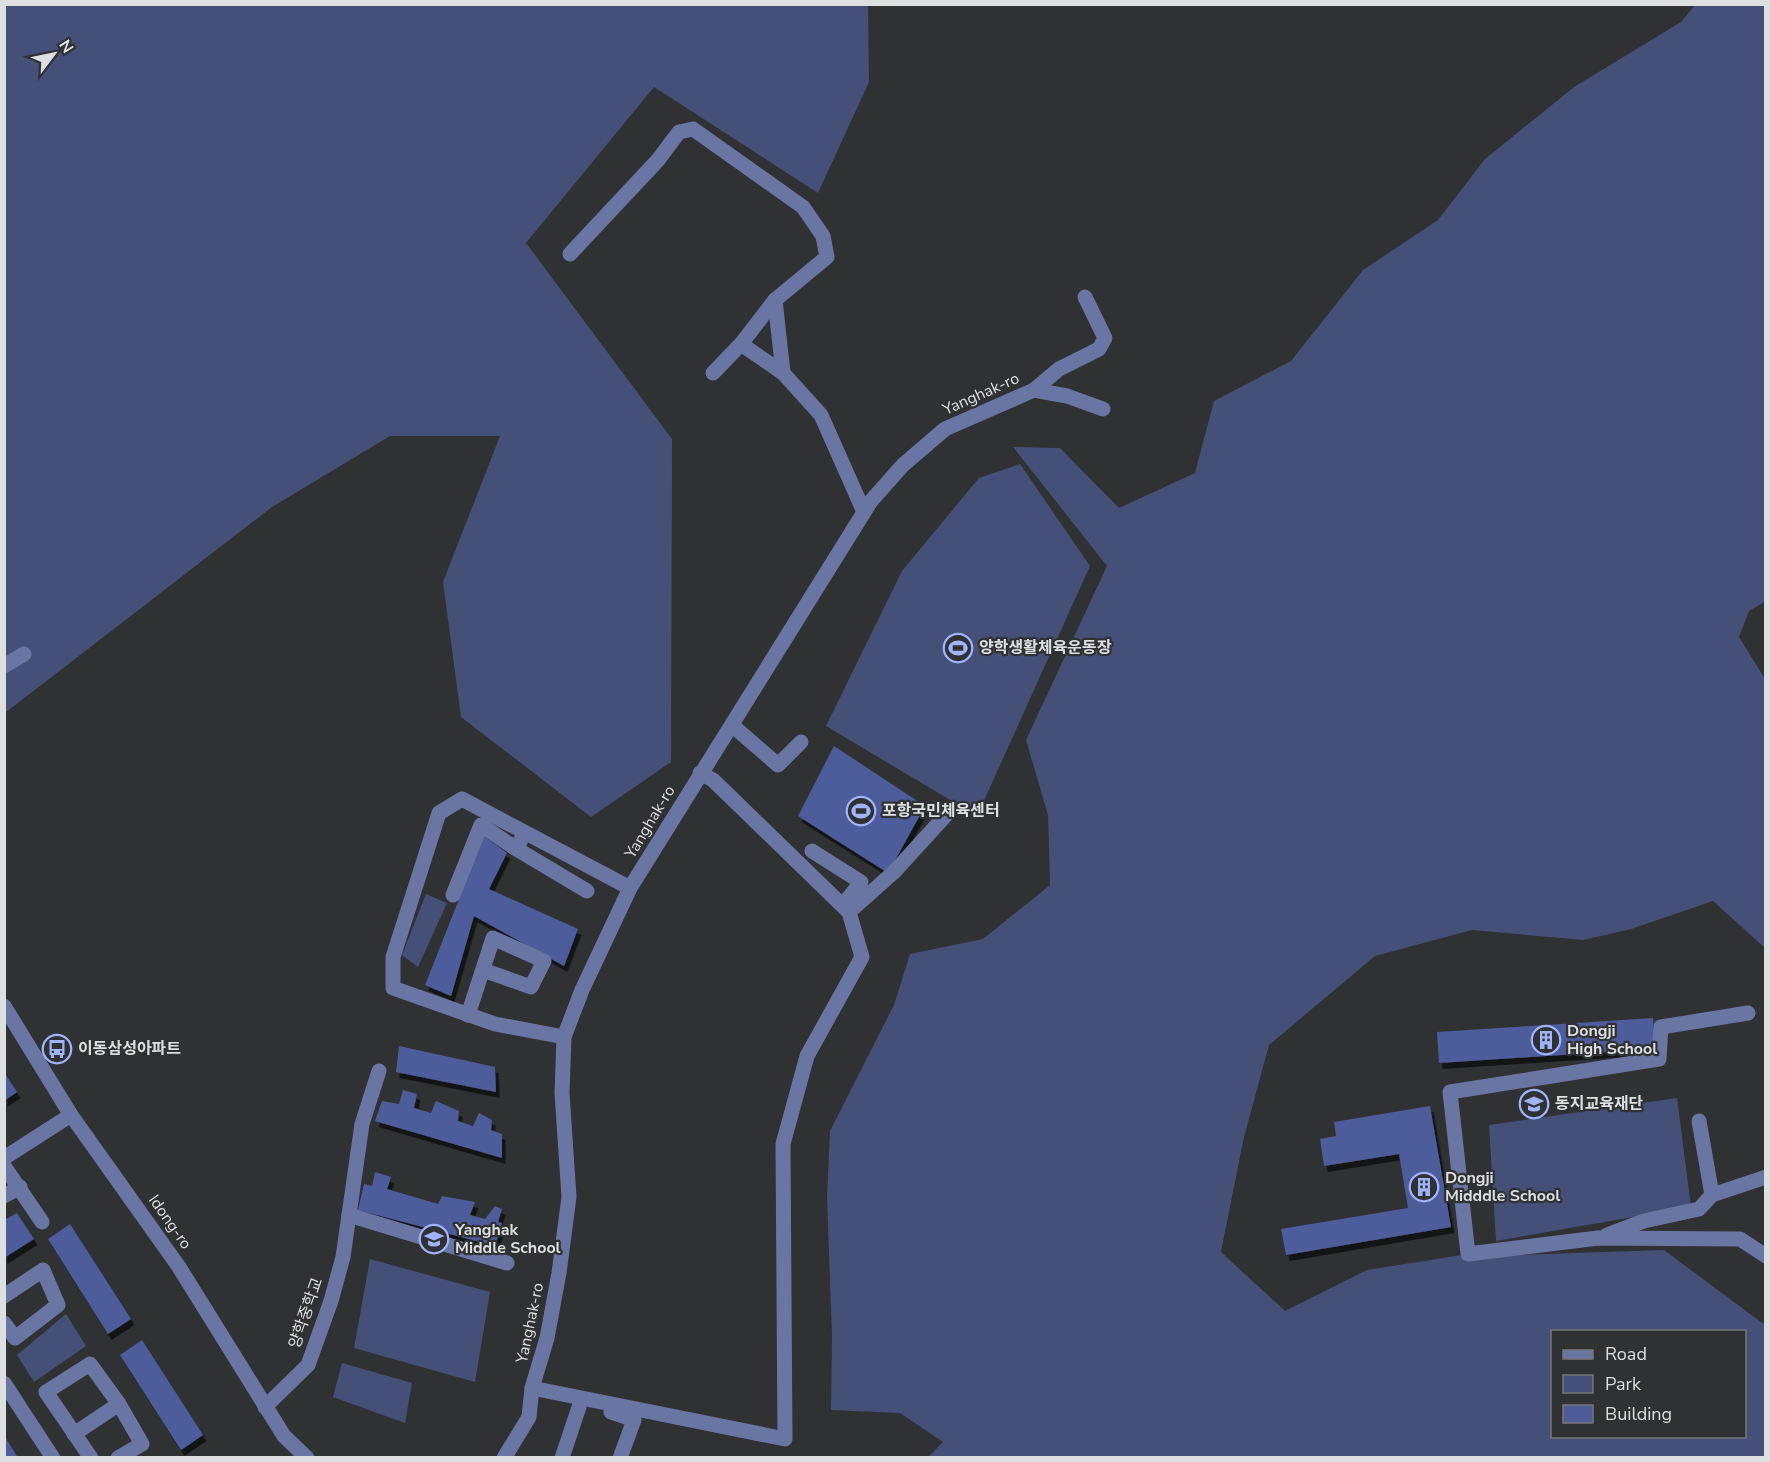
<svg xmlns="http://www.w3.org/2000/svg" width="1770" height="1462" viewBox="0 0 1770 1462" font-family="'Nunito Sans','Noto Sans KR',sans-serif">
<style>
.green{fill:#455079;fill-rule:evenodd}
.building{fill:#4e5c9a;filter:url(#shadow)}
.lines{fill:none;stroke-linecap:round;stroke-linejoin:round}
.minor{stroke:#6976a3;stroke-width:15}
.labels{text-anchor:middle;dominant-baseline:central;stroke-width:4.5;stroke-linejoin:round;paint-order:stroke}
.street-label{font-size:16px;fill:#dedfe0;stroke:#303133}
.poi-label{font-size:16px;font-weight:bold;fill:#dedfe0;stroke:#303133;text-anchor:start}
</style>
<defs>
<filter id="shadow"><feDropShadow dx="3.5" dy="6" stdDeviation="0" flood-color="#0009"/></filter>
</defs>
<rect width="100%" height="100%" fill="#303133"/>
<!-- green -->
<g class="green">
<path d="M5 5H868L869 82 818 193 654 87 526 243 672 439 671 762 591 817 461 717 443 582 500 436H390L272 507 5 713Z"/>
<path d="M1695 5H1765L1766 601 1749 611 1739 637 1765 679V948L1713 901 1631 929 1583 940 1472 930 1375 956 1269 1045 1244 1137 1221 1252 1285 1311 1367 1270 1468 1254 1483 1256 1664 1250 1765 1325V1457H928L943 1442 900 1413 831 1410 832 1335 827 1198 830 1131 894 1005 910 954 983 939 1050 885 1048 815 1026 740 1107 566 1013 447 1060 448 1119 508 1195 473 1214 401 1291 361 1363 270 1438 220 1485 159 1574 87 1681 22ZM1552 1332H1744V1436H1552Z"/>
<path d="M1020 464 1090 566 977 816 826 726 902 571 979 478Z"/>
<path d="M426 894 447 903 418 967 402 955Z"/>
<path d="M1677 1098 1691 1207 1496 1241 1489 1125Z"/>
<path d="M370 1259 490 1292 475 1382 354 1348Z"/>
<path d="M66 1314 86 1346 34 1382 17 1355Z"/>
<path d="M342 1363 412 1383 405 1423 333 1397Z"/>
</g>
<!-- building -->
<g class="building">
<path d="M834 746 925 806 888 873 798 816Z"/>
<path d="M484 836 507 853 489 889 578 929 564 966 474 916 451 996 425 985Z"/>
<path d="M1653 1018 1655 1049 1439 1063 1437 1032Z"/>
<path d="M399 1046 495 1067 496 1092 396 1072Z"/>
<path d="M4 1072 17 1092 4 1101Z"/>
<path d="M403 1090 417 1094 414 1108 431 1113 436 1101 459 1111 458 1121 473 1126 479 1113 492 1120 491 1130 502 1134V1158L375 1121 382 1101 399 1104Z"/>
<path d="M1430 1106 1451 1227 1286 1255 1281 1229 1408 1208 1399 1154 1324 1166 1320 1139 1336 1136 1334 1122Z"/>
<path d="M375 1172 391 1177 387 1189 438 1204 442 1196 475 1202 470 1215 485 1219 495 1206 502 1209 498 1222 502 1223 495 1246 358 1210 364 1184 372 1186Z"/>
<path d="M17 1213 34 1239 4 1258V1220Z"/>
<path d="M70 1224 131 1319 108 1334 48 1239Z"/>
<path d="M142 1340 203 1435 181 1450 120 1355Z"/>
<path d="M4 1435 18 1458H4Z"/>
</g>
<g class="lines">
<!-- minor -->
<g class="minor">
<path d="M570 254 658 160 679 132 693 129 803 207 823 236 827 257 775 300 741 344 783 373 821 415 864 512"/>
<path d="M775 300 783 373"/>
<path d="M713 373 741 344"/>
<path d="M1034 390 1059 369 1099 349 1105 338 1085 297"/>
<path d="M4 666 24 654"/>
<path d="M733 726 778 765 801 742"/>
<path d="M521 840 515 848 587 891"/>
<path d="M812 851 861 882 843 905"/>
<path d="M453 895 481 825 515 848"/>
<path d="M849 912 894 872 947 814"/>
<path d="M4 1006 71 1115 179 1267 284 1436 307 1458"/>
<path d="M1748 1013 1661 1027 1659 1059 1450 1092 1468 1254 1598 1238 1740 1239 1766 1256"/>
<path d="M468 1015 493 938 544 961 531 987 483 970"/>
<path d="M564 1037 495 1024 393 988V957L439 813 462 799 630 888"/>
<path d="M1699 1121 1712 1195"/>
<path d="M4 1158 71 1115"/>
<path d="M4 1166 42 1222"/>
<path d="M4 1196 20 1187"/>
<path d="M349 1215 507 1263"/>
<path d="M1607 1235 1644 1221 1699 1209 1712 1195 1766 1177"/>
<path d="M4 1296 43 1270 58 1305 15 1338 4 1323"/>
<path d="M4 1383 53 1458"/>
<path d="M532 1388 785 1439 783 1144 807 1056 862 957 849 912 713 780 700 773"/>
<path d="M265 1407 308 1365 331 1301 343 1257 362 1124 379 1071"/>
<path d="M611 1412 634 1420 620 1458"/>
<path d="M74 1434 119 1404"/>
<path d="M91 1458 46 1392 90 1364 119 1404 142 1444 118 1458"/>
<path d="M504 1458 529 1417 532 1388 547 1338 559 1273 569 1197 562 1093 564 1037 582 990 630 888 871 501 903 465 945 429 1034 390 1067 396 1103 409"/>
<path d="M562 1458 579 1407"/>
</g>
</g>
<!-- icons -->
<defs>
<g id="stadium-ring" transform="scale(1.5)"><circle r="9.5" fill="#303133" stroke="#a0b3fd" stroke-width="1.5"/><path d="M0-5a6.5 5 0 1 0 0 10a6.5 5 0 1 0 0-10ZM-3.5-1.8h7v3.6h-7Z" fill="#a0b3fd"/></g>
<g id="building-ring" transform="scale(1.5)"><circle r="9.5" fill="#303133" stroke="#a0b3fd" stroke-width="1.5"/><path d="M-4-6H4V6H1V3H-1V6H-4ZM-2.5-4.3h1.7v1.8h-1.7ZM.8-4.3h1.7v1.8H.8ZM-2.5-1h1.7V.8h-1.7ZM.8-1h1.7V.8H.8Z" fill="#a0b3fd"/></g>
<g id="bus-ring" transform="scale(1.5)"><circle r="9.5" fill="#303133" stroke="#a0b3fd" stroke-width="1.5"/><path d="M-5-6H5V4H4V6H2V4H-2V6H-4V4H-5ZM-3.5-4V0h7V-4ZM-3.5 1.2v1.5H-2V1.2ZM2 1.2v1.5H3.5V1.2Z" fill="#a0b3fd"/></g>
<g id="school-ring" transform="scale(1.5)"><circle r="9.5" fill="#303133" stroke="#a0b3fd" stroke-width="1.5"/><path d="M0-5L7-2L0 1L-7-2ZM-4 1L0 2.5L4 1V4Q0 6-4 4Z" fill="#a0b3fd"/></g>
</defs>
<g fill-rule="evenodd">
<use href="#stadium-ring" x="958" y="648"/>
<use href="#stadium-ring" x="861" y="811"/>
<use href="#building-ring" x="1546" y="1040"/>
<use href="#bus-ring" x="57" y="1049"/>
<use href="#school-ring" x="1534" y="1104"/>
<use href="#building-ring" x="1424" y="1187"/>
<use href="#school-ring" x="434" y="1239"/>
</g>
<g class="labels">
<!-- street labels -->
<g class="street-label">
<text transform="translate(981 394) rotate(-24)">Yanghak-ro</text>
<text transform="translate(650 822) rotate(-59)">Yanghak-ro</text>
<text transform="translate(170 1222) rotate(55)">Idong-ro</text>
<text transform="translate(306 1313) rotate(-71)">양학중학교</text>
<text transform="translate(530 1323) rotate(-78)">Yanghak-ro</text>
</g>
<!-- poi labels -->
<g class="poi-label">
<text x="979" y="648">양학생활체육운동장</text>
<text x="882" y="811">포항국민체육센터</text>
<text x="1567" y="1031">Dongji<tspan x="1567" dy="18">High School</tspan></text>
<text x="78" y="1049">이동삼성아파트</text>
<text x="1555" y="1104">동지교육재단</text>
<text x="1445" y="1178">Dongji<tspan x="1445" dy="18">Midddle School</tspan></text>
<text x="455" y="1230">Yanghak<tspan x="455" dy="18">Middle School</tspan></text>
</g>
</g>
<!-- border -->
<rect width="1770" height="1462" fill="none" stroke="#dedfe0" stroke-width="12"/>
<!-- legend -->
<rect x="1551" y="1330" width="195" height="108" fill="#303133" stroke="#767778" stroke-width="1.5"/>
<rect x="1563" y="1350" width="30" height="9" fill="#6976a3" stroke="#767778" stroke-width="1.5"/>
<text x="1605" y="1360" font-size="18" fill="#dedfe0">Road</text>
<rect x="1563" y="1375" width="30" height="18" fill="#455079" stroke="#767778" stroke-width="1.5"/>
<text x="1605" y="1390" font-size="18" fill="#dedfe0">Park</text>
<rect x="1563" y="1405" width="30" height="18" fill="#4e5c9a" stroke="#767778" stroke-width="1.5"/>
<text x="1605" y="1420" font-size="18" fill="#dedfe0">Building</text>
<!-- north arrow -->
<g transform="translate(54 54) rotate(58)" stroke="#303133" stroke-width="4.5" paint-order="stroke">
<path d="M0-4.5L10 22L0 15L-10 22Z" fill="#dedfe0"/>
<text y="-9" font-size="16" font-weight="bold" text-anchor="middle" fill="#dedfe0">N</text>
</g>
</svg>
